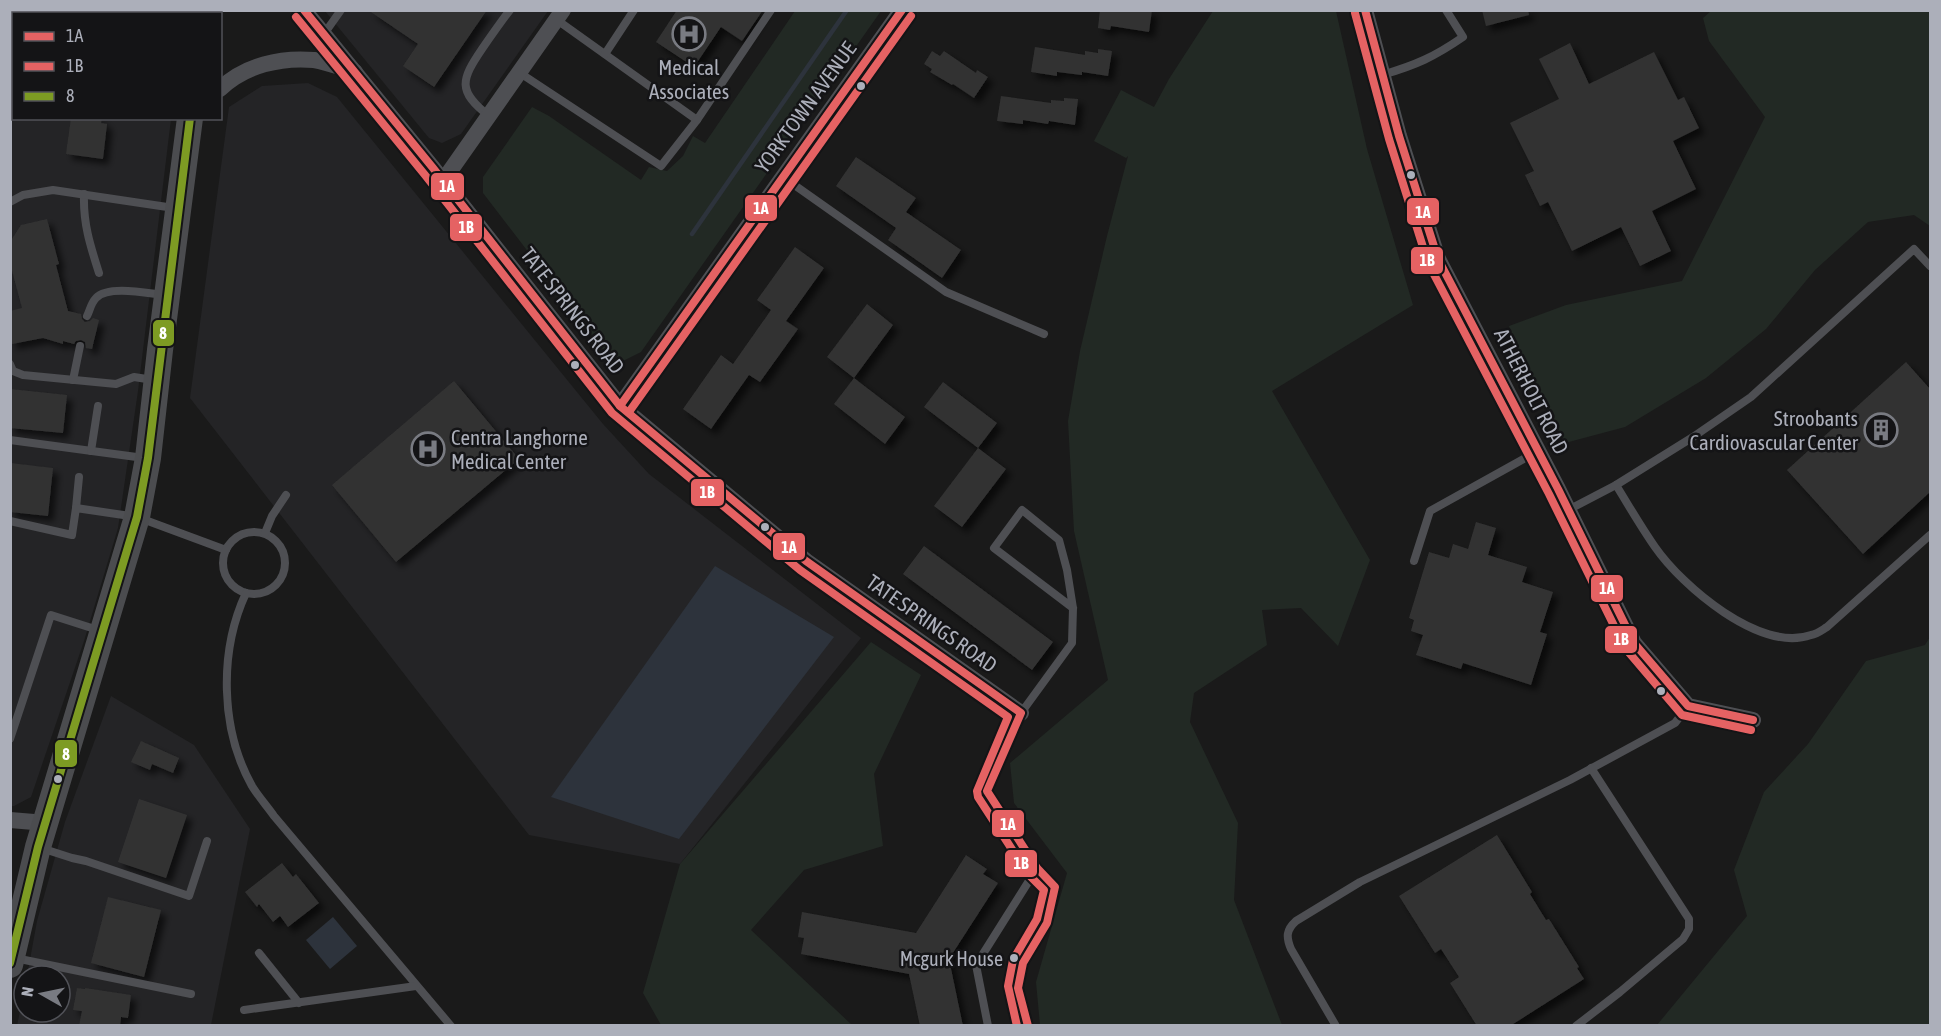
<svg xmlns="http://www.w3.org/2000/svg" width="1941" height="1036" viewBox="0 0 1941 1036" font-family="'Asap Condensed',sans-serif">
<style>
.built{fill:#242426}
.green{fill:#222924}
.water{fill:#2d333c}
.lines{fill:none;stroke-linecap:round;stroke-linejoin:round}
.stream{stroke:#2d333c;stroke-width:4.5}
.building{fill:#323232;filter:url(#shadow)}
.service{stroke:#4e4f53;stroke-width:8}
.minor{stroke:#4e4f53;stroke-width:16}
.primary{stroke:#4b4c4f;stroke-width:26}
.bus-1-casing{stroke:#141416;stroke-width:12}
.bus-2-casing{stroke:#141416;stroke-width:12}
.bus-3-casing{stroke:#141416;stroke-width:12}
.bus-1{stroke:#e56263;stroke-width:8}
.bus-2{stroke:#e56263;stroke-width:8}
.bus-3{stroke:#7d9b23;stroke-width:8}
.bus-dot{fill:#acafba;stroke:#141416;stroke-width:2}
.labels{text-anchor:middle;dominant-baseline:central;stroke-width:5;stroke-linejoin:round;paint-order:stroke}
.bus-label{font-size:20px;fill:#acafba;stroke:#141416;text-anchor:end}
.poi-label{font-size:21px;fill:#acafba;stroke:#141416}
.street-label{font-size:21px;fill:#acafba;stroke:#141416}
.line-badge{stroke:#141416;stroke-width:2}
.badge-label{font-size:16px;text-anchor:middle;font-weight:bold;fill:#fff}
</style>
<defs>
<filter id="shadow"><feDropShadow dx="5.5" dy="5.5" stdDeviation="3" flood-color="#0009"/></filter>
</defs>
<rect width="100%" height="100%" fill="#1a1a1a"/>
<!-- built -->
<g class="built">
<path d="M11 11H184V14H14L13 86H11Z"/>
<path d="M325 11H548L461 134 442 143 429 138Z"/>
<path d="M308 83 337 97 603 424 649 474 861 638 680 864 529 835 190 398 229 107 262 86Z"/>
<path d="M13 96 14 118 171 119 138 391 118 528 84 641 31 797 14 806H10V108Z"/>
<path d="M111 696 194 745 250 829 211 1025 17 1026 24 990V1012H60V976H27L37 921 65 822Z"/>
</g>
<!-- green -->
<g class="green">
<path d="M795 11H881L641 352 623 361 605 352 483 193V177L532 107 549 116 641 180 649 167 667 171 683 156 693 136 705 143Z"/>
<path d="M1213 11H1336L1367 149 1413 305 1272 391 1370 560 1338 646 1301 608 1262 610 1267 645 1194 693 1190 722 1238 823 1234 900 1282 1025H1040L1036 982 1067 873 1014 803 1010 763 1108 680 1074 531 1068 421 1080 351 1107 236 1128 156 1126 158 1094 141 1121 90 1154 107 1169 79Z"/>
<path d="M1711 11H1930V226L1914 215 1868 222 1815 270 1766 329 1706 378 1625 427 1565 443 1526 370 1509 326 1566 305 1682 281 1765 117 1709 41 1703 18Z"/>
<path d="M1930 637V1025H1657L1747 916 1734 870 1764 792 1808 744 1866 661 1925 645Z"/>
<path d="M871 642 921 675 874 774 883 846 804 870 751 930 852 1025H661L643 993 680 864Z"/>
</g>
<!-- water -->
<g class="water">
<path d="M715 566 834 637 679 839 551 797Z"/>
<path d="M333 917 357 946 330 969 306 940Z"/>
</g>
<g class="lines">
<!-- stream -->
<path class="stream" d="M692 234 847 10"/>
</g>
<!-- building -->
<g class="building">
<path d="M368 10H487L434 87 403 66 418 44Z"/>
<path d="M677 10H763L742 41 721 27 694 67 656 42Z"/>
<path d="M1100 10H1152L1149 32 1111 26 1110 30 1098 28Z"/>
<path d="M1482 10H1528L1529 15 1486 26Z"/>
<path d="M1570 43 1589 84 1654 52 1678 100 1684 97 1699 128 1673 141 1696 189 1652 211 1671 251 1640 266 1621 227 1572 251 1548 202 1540 206 1525 175 1534 171 1510 123 1559 99 1539 59Z"/>
<path d="M1035 47 1085 55V51L1098 53V49L1112 51 1108 76 1082 72V75L1057 72V76L1031 72Z"/>
<path d="M932 51 940 56 944 51 976 73 977 70 988 77 974 98 953 84 952 85 930 72 932 69 924 64Z"/>
<path d="M1001 96 1051 103V100L1064 101V98L1078 99 1075 125 1049 121 1048 124 1023 120V124L997 121Z"/>
<path d="M71 118H102L101 123 107 124 103 159 66 154Z"/>
<path d="M856 157 916 198 906 212 961 250 942 278 888 240 896 228 836 186Z"/>
<path d="M47 219 59 264 56 265 68 311 81 314 82 319 85 322 90 321 93 318 99 320 92 349 86 348 85 342 81 340 76 341 74 344 63 341V344L43 338 12 344 10 337V311L22 308 10 263V242L21 225Z"/>
<path d="M795 247 824 268 786 321 798 329 760 382 749 375 711 429 683 409 721 355 733 364 771 310 757 300Z"/>
<path d="M867 304 893 325 854 378 827 357Z"/>
<path d="M1906 362 1930 389V492L1863 554 1787 470Z"/>
<path d="M854 378 905 417 885 444 834 404Z"/>
<path d="M454 381 519 459 396 562 332 485Z"/>
<path d="M943 382 997 423 978 448 924 407Z"/>
<path d="M10 389 67 395 63 433 10 428Z"/>
<path d="M978 448 1006 469 962 527 934 506Z"/>
<path d="M10 463 53 468 48 516 10 512Z"/>
<path d="M1476 522 1496 528 1488 555 1527 567 1522 582 1553 592 1540 632 1547 634 1531 685 1463 663 1461 669 1416 655 1423 635 1411 631 1414 620 1409 618 1429 552 1449 558 1453 544 1468 549Z"/>
<path d="M924 546 1053 642 1032 670 903 574Z"/>
<path d="M141 741 179 758 173 773 152 764 150 770 131 762Z"/>
<path d="M139 799 187 815 166 878 118 862Z"/>
<path d="M1497 835 1532 892 1530 894 1546 920 1549 919 1579 967 1577 968 1584 979 1510 1026H1477L1450 983 1459 977 1441 949 1435 953 1399 896Z"/>
<path d="M966 855 987 869 983 874 998 883 949 959 963 1026H920L909 974 801 954 804 938 798 937 802 912 916 933Z"/>
<path d="M282 863 293 877 296 874 319 903 288 927 280 916 273 922 259 904 257 907 245 892Z"/>
<path d="M108 897 161 910 144 977 91 963Z"/>
<path d="M77 988 85 989V988L131 995 128 1018 121 1017 120 1026H79L82 1011 73 1010Z"/>
</g>
<g class="lines">
<!-- service -->
<g class="service">
<path d="M133 12V10"/>
<path d="M59 14 60 10"/>
<path d="M152 14V10"/>
<path d="M167 14 168 10"/>
<path d="M557 20 697 120 771 10"/>
<path d="M324 34 341 10"/>
<path d="M605 54 634 10"/>
<path d="M520 73 661 166 697 120"/>
<path d="M1382 75C1416 65 1434 57 1463 37L1446 10"/>
<path d="M489 116C457 91 461 80 482 49 491 36 500 23 510 10"/>
<path d="M783 177 946 292 1044 334"/>
<path d="M84 194C83 223 90 245 99 273"/>
<path d="M10 202 23 195 53 190 174 208"/>
<path d="M87 316C90 310 91 303 96 298 108 285 146 293 163 295"/>
<path d="M10 364 13 371 23 375 116 384 134 377 153 380"/>
<path d="M73 380 80 346"/>
<path d="M10 440 144 458"/>
<path d="M91 451 98 406"/>
<path d="M1616 485C1629 506 1641 527 1655 547 1682 586 1760 653 1811 635 1817 634 1822 630 1827 627L1930 535"/>
<path d="M76 508 79 477"/>
<path d="M1568 510 1616 485 1693 437 1751 397 1914 249 1930 266"/>
<path d="M10 521 72 535 76 508 137 517 226 550"/>
<circle cx="254" cy="563" r="31"/>
<path d="M265 533 272 516 286 495"/>
<path d="M1414 561 1430 511 1538 451"/>
<path d="M246 593C219 651 220 729 252 786 258 796 267 806 274 816L451 1026"/>
<path d="M10 739 51 615 101 631"/>
<path d="M41 848 72 858 86 861 189 896 207 841"/>
<path d="M259 953 299 1003"/>
<path d="M15 958 191 994"/>
<path d="M244 1010 416 986"/>
<path d="M988 1026 976 965 1037 868"/>
<path d="M1028 1026 1018 988 1023 963 1047 923 1055 887 1037 868 987 791 1021 713 1072 643 1073 608 1067 570 1059 540 1022 510 994 548 1073 608"/>
<path d="M1336 1026 1291 949C1286 937 1286 930 1296 921L1360 882 1570 780 1675 723 1688 706"/>
<path d="M1576 1026 1620 992 1683 939 1689 929V919L1591 768"/>
</g>
<!-- minor -->
<g class="minor">
<path d="M304 10 433 168 620 406 806 561 1021 713"/>
<path d="M1365 10 1399 136 1438 259 1558 489 1634 643 1688 706 1753 720"/>
<path d="M220 89C245 65 281 57 314 60 327 62 342 68 355 72"/>
<path d="M443 181 563 10"/>
<path d="M620 406 902 10"/>
<path d="M10 820 46 823"/>
</g>
<!-- primary -->
<g class="primary">
<path d="M204 14 205 10"/>
<path d="M10 965 38 847 137 517 148 458 160 350 190 118"/>
</g>
<!-- bus-1 casing -->
<g class="bus-1-casing">
<g id="bus-1">
<path d="M304 10 433 168 620 406 806 561 1021 713 987 791 1037 868 1055 887 1047 923 1023 963 1018 988 1028 1026"/>
<path d="M1365 10 1399 136 1438 259 1558 489 1634 643 1688 706 1753 720"/>
<path d="M620 406 902 10"/>
</g>
</g>
<!-- bus-2 casing -->
<g class="bus-2-casing">
<g id="bus-2">
<path d="M1355 13 1389 139 1428 263 1549 494 1625 648 1682 715 1751 730"/>
<path d="M296 17 425 175 612 413 800 570 1008 717 977 791 978 797 1028 874 1044 890 1037 919 1013 960 1008 986 1017 1026"/>
<path d="M629 412 911 16"/>
</g>
</g>
<!-- bus-3 casing -->
<g class="bus-3-casing">
<path id="bus-3" d="M10 963 38 847 137 517 148 458 190 118"/>
</g>
<!-- bus-1 -->
<use href="#bus-1" class="bus-1"/>
<!-- bus-2 -->
<use href="#bus-2" class="bus-2"/>
<!-- bus-3 -->
<use href="#bus-3" class="bus-3"/>
</g>
<!-- icons -->
<defs>
<g id="hospital-ring" transform="scale(1.725)"><circle r="9.5" fill="#141416" stroke="#797b82" stroke-width="1.5"/><path d="M-5-5h3v3.5h4V-5h3V5h-3V1.5h-4V5h-3Z" fill="#797b82"/></g>
<g id="building-ring" transform="scale(1.725)"><circle r="9.5" fill="#141416" stroke="#797b82" stroke-width="1.5"/><path d="M-4-6H4V6H1V3H-1V6H-4ZM-2.5-4.3h1.7v1.8h-1.7ZM.8-4.3h1.7v1.8H.8ZM-2.5-1h1.7V.8h-1.7ZM.8-1h1.7V.8H.8Z" fill="#797b82"/></g>
</defs>
<g fill-rule="evenodd">
<use href="#hospital-ring" x="689" y="34"/>
<use href="#building-ring" x="1881" y="430"/>
<use href="#hospital-ring" x="428" y="449"/>
</g>
<!-- markers -->
<g class="bus-dot">
<circle cx="861" cy="86" r="5"/>
<circle cx="1411" cy="175" r="5"/>
<circle cx="575" cy="365" r="5"/>
<circle cx="765" cy="527" r="5"/>
<circle cx="1661" cy="691" r="5"/>
<circle cx="58" cy="779" r="5"/>
<circle cx="1014" cy="958" r="5"/>
</g>
<g class="labels">
<!-- bus labels -->
<g class="bus-label">
<text x="1003" y="958">Mcgurk House</text>
</g>
<!-- poi labels -->
<g class="poi-label">
<text x="689" y="67">Medical<tspan x="689" dy="24">Associates</tspan></text>
<text x="1858" y="418" text-anchor="end">Stroobants<tspan x="1858" dy="24">Cardiovascular Center</tspan></text>
<text x="451" y="437" text-anchor="start">Centra Langhorne<tspan x="451" dy="24">Medical Center</tspan></text>
</g>
<!-- street labels -->
<g class="street-label">
<text transform="translate(805 107) rotate(-54)">YORKTOWN AVENUE</text>
<text transform="translate(573 310) rotate(52)">TATE SPRINGS ROAD</text>
<text transform="translate(1532 391) rotate(63)">ATHERHOLT ROAD</text>
<text transform="translate(932 623) rotate(35)">TATE SPRINGS ROAD</text>
</g>
</g>
<g class="line-badge">
<rect x="430" y="172" width="35" height="29" rx="6" fill="#e56263"/>
<rect x="744" y="194" width="34" height="28" rx="6" fill="#e56263"/>
<rect x="1406" y="197" width="34" height="29" rx="6" fill="#e56263"/>
<rect x="449" y="213" width="34" height="29" rx="6" fill="#e56263"/>
<rect x="1410" y="246" width="34" height="29" rx="6" fill="#e56263"/>
<rect x="152" y="319" width="23" height="28" rx="6" fill="#7d9b23"/>
<rect x="690" y="478" width="35" height="29" rx="6" fill="#e56263"/>
<rect x="772" y="532" width="34" height="29" rx="6" fill="#e56263"/>
<rect x="1590" y="574" width="34" height="29" rx="6" fill="#e56263"/>
<rect x="1604" y="625" width="34" height="29" rx="6" fill="#e56263"/>
<rect x="54" y="739" width="24" height="29" rx="6" fill="#7d9b23"/>
<rect x="991" y="809" width="34" height="29" rx="6" fill="#e56263"/>
<rect x="1004" y="849" width="34" height="29" rx="6" fill="#e56263"/>
</g>
<g class="badge-label">
<text x="447" y="192">1A</text>
<text x="761" y="214">1A</text>
<text x="1423" y="218">1A</text>
<text x="466" y="233">1B</text>
<text x="1427" y="266">1B</text>
<text x="163" y="339">8</text>
<text x="707" y="498">1B</text>
<text x="789" y="553">1A</text>
<text x="1607" y="594">1A</text>
<text x="1621" y="645">1B</text>
<text x="66" y="760">8</text>
<text x="1008" y="830">1A</text>
<text x="1021" y="869">1B</text>
</g>
<!-- border -->
<rect width="1941" height="1036" fill="none" stroke="#acafba" stroke-width="24"/>
<!-- legend -->
<rect x="12" y="12" width="210" height="108" fill="#141416" stroke="#515258" stroke-width="1.5"/>
<rect x="24" y="32" width="30" height="9" fill="#e56263" stroke="#515258" stroke-width="1.5"/>
<text x="66" y="42" font-size="18" fill="#acafba">1A</text>
<rect x="24" y="62" width="30" height="9" fill="#e56263" stroke="#515258" stroke-width="1.5"/>
<text x="66" y="72" font-size="18" fill="#acafba">1B</text>
<rect x="24" y="92" width="30" height="9" fill="#7d9b23" stroke="#515258" stroke-width="1.5"/>
<text x="66" y="102" font-size="18" fill="#acafba">8</text>
<!-- north arrow -->
<g transform="translate(42 994) rotate(279)"><circle r="28" fill="#141416" stroke="#515258" stroke-width="1.5"/>
<path d="M0-4.5L10 22L0 15L-10 22Z" fill="#797b82"/>
<text y="-9" font-size="16" font-weight="bold" text-anchor="middle" fill="#acafba">N</text>
</g>
</svg>
